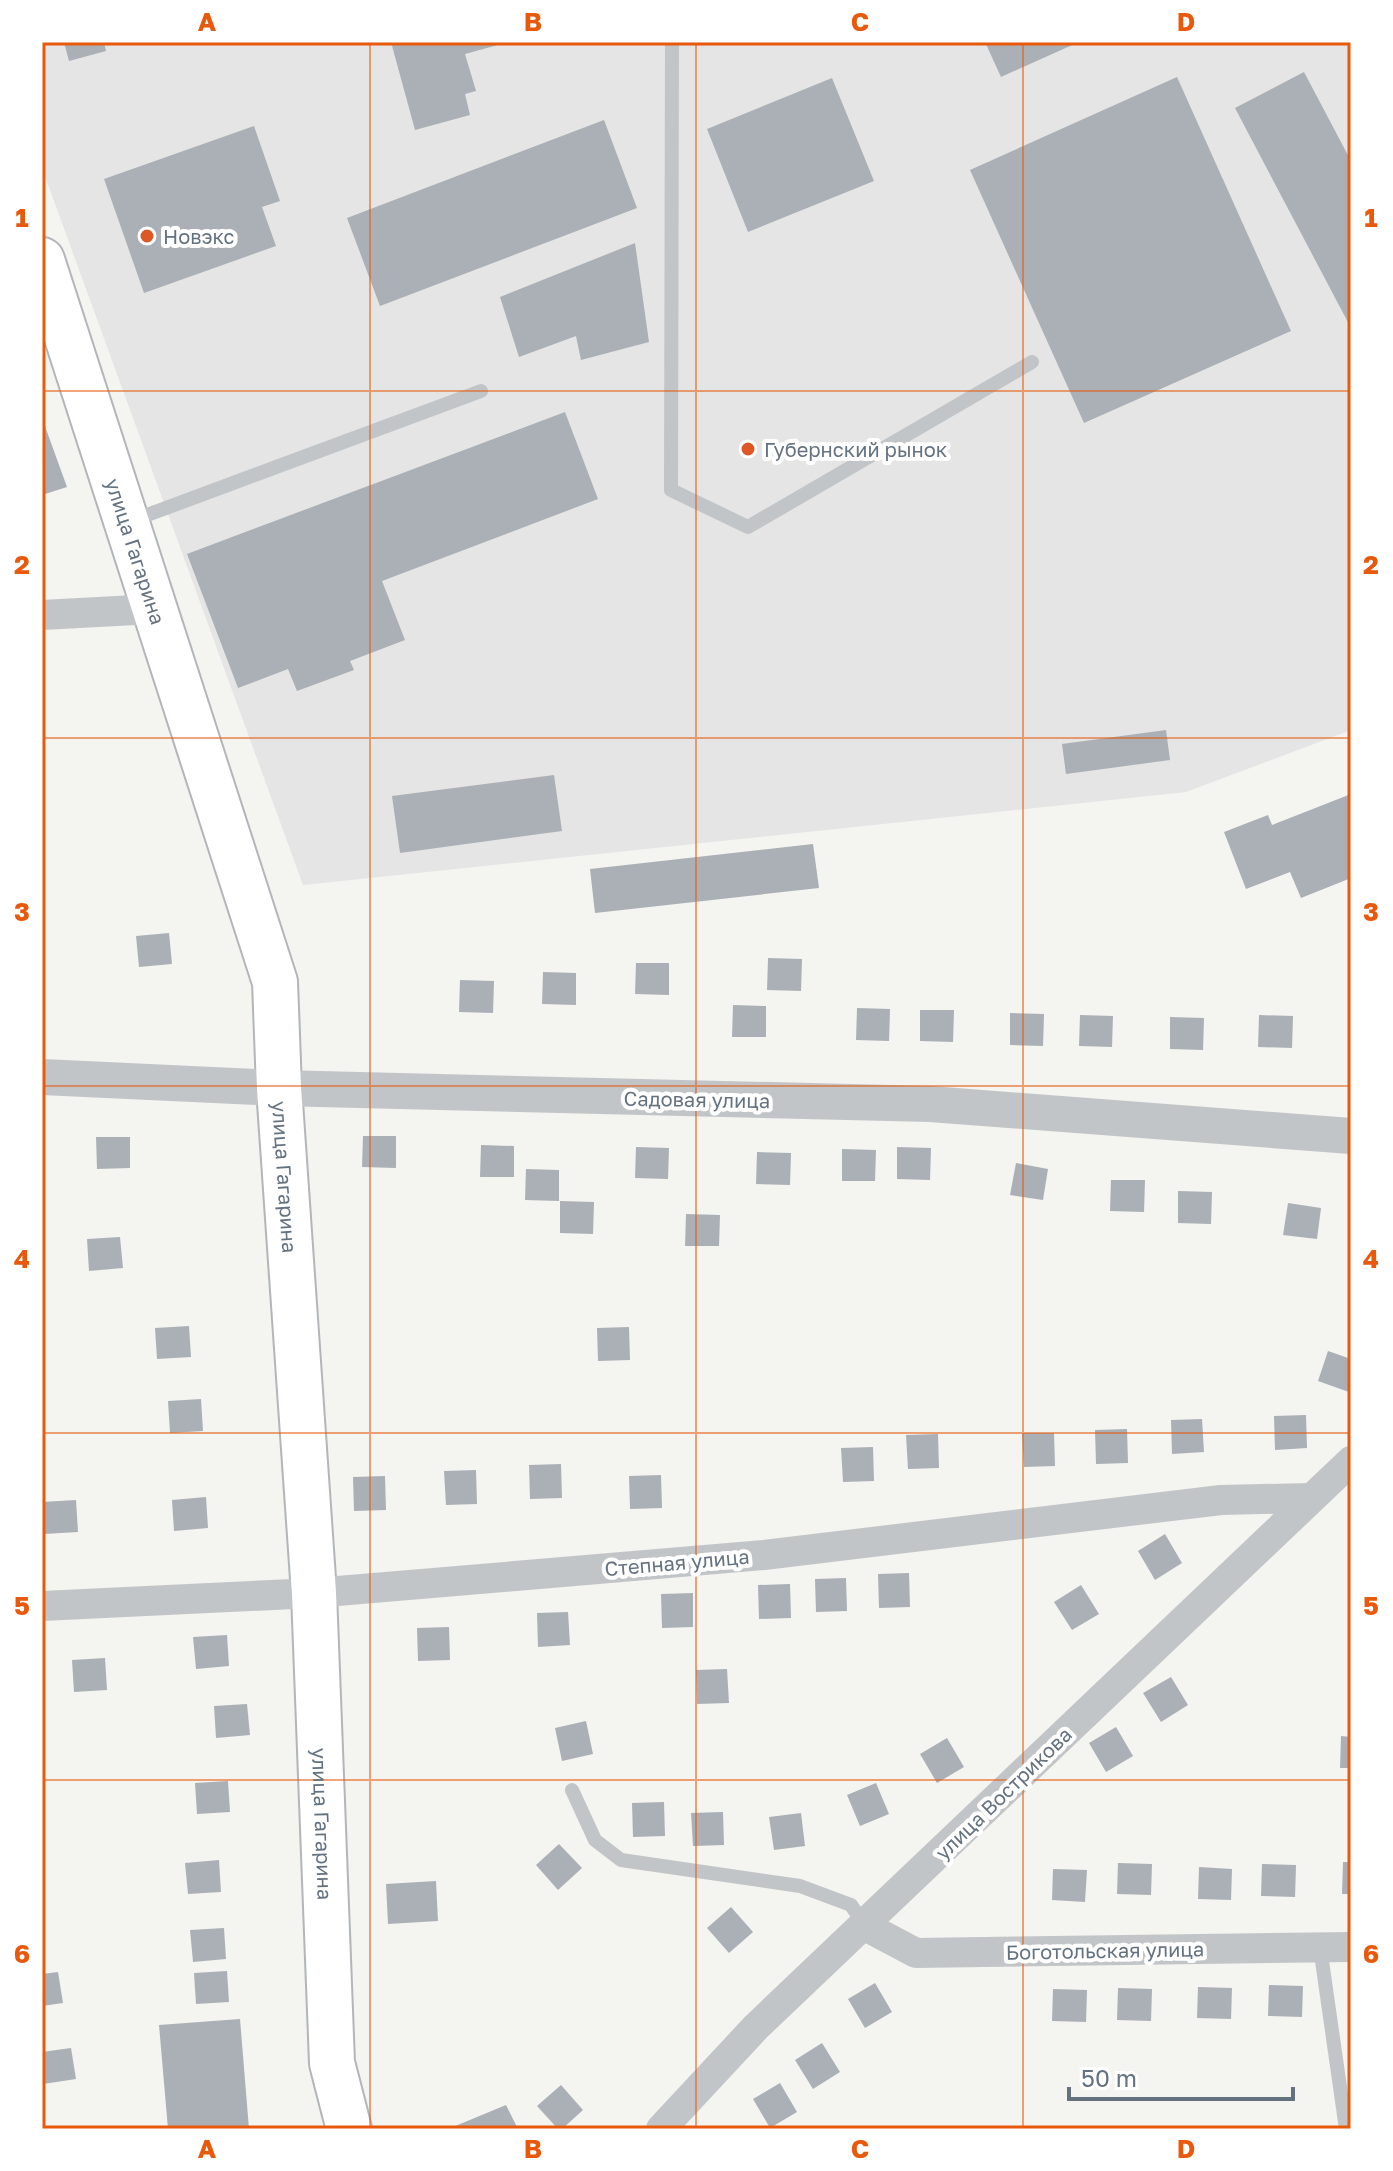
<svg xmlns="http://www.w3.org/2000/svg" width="1393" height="2171" viewBox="0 0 1393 2171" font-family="'Golos Text',sans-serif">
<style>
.built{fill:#e4e5e4}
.building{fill:#aab0b6}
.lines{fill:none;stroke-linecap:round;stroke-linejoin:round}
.primary-casing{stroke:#b2b6ba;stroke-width:48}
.service{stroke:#c2c5c8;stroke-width:14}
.minor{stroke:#c2c5c8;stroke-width:30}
.tertiary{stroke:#c2c5c8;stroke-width:36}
.primary{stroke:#fff;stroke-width:44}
.grid{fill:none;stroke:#e8590c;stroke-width:2;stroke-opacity:0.55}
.poi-dot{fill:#dd5827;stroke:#fff;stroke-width:3}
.labels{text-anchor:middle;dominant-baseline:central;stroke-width:8;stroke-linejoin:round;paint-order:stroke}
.poi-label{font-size:20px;fill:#647280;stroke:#fff;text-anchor:start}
.street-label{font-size:20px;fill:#647280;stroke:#fff}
.neatline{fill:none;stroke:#e8590c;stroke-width:3}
.grid-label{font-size:26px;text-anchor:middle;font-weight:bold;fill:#e8590c}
</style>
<rect width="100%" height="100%" fill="#f4f4f0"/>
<!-- built -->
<path class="built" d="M42 42H1351V730L1186 792 303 885 42 168Z"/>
<!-- building -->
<g class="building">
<path d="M64 42H104L106 51 69 61Z"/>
<path d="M391 42H505V43L465 54 476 91 465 94 470 115 415 130Z"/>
<path d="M985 42H1079L1001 77Z"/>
<path d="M1304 72 1351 161V328L1235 108Z"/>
<path d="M1177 77 1291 331 1084 423 970 170Z"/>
<path d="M832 78 874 181 748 232 707 129Z"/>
<path d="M604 120 637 208 380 306 347 218Z"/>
<path d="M254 126 280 201 262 207 276 246 144 293 104 179Z"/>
<path d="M635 243 649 342 581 360 576 336 519 357 500 297Z"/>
<path d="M565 412 598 499 382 581 405 640 350 661 354 670 297 691 288 669 238 688 187 554Z"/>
<path d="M42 418 67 487 42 495Z"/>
<path d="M1166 730 1170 760 1066 774 1062 744Z"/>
<path d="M554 775 562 831 400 853 392 796Z"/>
<path d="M1351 794V878L1301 898 1290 872 1246 889 1224 832 1268 815 1272 825Z"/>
<path d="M813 844 819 888 595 913 590 869Z"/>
<path d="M169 933 172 964 139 967 136 936Z"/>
<path d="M768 958 802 959 801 991 767 990Z"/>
<path d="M636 963H669V995L635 994Z"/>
<path d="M543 972 576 973V1005L542 1004Z"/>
<path d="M460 980 494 981 493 1013 459 1012Z"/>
<path d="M733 1005 766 1006V1037H732Z"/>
<path d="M857 1008 890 1009 889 1041 856 1040Z"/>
<path d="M920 1010H954L953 1042 920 1041Z"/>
<path d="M1010 1013 1044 1014 1043 1046 1010 1045Z"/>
<path d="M1080 1015 1113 1016 1112 1047 1079 1046Z"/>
<path d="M1259 1015 1293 1016 1292 1048 1258 1047Z"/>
<path d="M1170 1017 1204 1018 1203 1050 1170 1049Z"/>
<path d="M363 1136H396V1168L362 1167Z"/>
<path d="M96 1137H130V1168L97 1169Z"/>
<path d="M481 1145 514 1146V1177H480Z"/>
<path d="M636 1147 669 1148 668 1179 635 1178Z"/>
<path d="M897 1147 931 1148 930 1180 897 1179Z"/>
<path d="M842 1149 876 1150 875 1181H842Z"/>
<path d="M757 1152 791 1153 790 1185 756 1184Z"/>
<path d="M1016 1163 1048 1169 1043 1200 1010 1195Z"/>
<path d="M526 1169 559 1170V1201L525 1200Z"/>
<path d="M1111 1180H1145L1144 1212 1110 1211Z"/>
<path d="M1178 1191 1212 1192 1211 1224 1178 1223Z"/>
<path d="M560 1201 594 1202 593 1234 560 1233Z"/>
<path d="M1288 1203 1321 1208 1317 1239 1283 1235Z"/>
<path d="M686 1214 720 1215 719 1246H685Z"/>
<path d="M120 1237 123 1268 89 1271 87 1239Z"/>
<path d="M189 1326 191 1357 157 1359 155 1328Z"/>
<path d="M629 1327 630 1360 598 1361 597 1328Z"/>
<path d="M1328 1351 1351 1359 1349 1392 1318 1381Z"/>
<path d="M201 1399 203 1431 170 1433 168 1401Z"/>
<path d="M1306 1415 1307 1448 1275 1450 1274 1416Z"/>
<path d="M1202 1419 1204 1452 1172 1454 1171 1420Z"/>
<path d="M1127 1429 1128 1463 1096 1464 1095 1430Z"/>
<path d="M1022 1433H1054L1055 1466 1024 1467Z"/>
<path d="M938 1434 939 1468 908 1469 906 1435Z"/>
<path d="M873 1447 874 1481 843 1482 841 1448Z"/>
<path d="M561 1464 562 1498 530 1499 529 1465Z"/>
<path d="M476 1470 477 1504 446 1505 444 1471Z"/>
<path d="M661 1475 662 1508 630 1509 629 1476Z"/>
<path d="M385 1476 386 1510 354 1511 353 1477Z"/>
<path d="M206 1497 208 1528 174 1531 172 1500Z"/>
<path d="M76 1500 78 1532 44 1534 42 1502Z"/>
<path d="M1165 1534 1182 1563 1155 1580 1138 1551Z"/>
<path d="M909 1573 910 1607 879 1608 878 1574Z"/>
<path d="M846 1578 847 1611 816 1612 815 1579Z"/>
<path d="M790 1584 791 1618 759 1619 758 1585Z"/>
<path d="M1081 1585 1099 1614 1072 1630 1054 1602Z"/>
<path d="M693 1593V1627L662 1628 661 1594Z"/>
<path d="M568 1612 570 1645 538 1647 537 1613Z"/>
<path d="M449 1627 450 1660 418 1661 417 1628Z"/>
<path d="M227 1635 229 1666 196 1669 193 1637Z"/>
<path d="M105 1658 107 1690 74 1692 72 1660Z"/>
<path d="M727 1669 729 1703 697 1704 696 1670Z"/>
<path d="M1171 1677 1188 1705 1161 1722 1143 1693Z"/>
<path d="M247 1704 250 1735 216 1738 214 1706Z"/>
<path d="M586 1721 593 1754 562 1761 555 1728Z"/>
<path d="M1116 1727 1133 1756 1106 1772 1089 1743Z"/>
<path d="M1341 1736 1351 1737V1768H1340Z"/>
<path d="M947 1738 964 1767 937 1783 920 1754Z"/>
<path d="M228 1781 230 1812 197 1814 195 1783Z"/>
<path d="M876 1783 889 1814 860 1826 847 1795Z"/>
<path d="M664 1802 665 1836 633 1837 632 1803Z"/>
<path d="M723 1812 724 1845 693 1846 691 1813Z"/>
<path d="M801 1813 805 1846 774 1850 769 1817Z"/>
<path d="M559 1844 582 1868 558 1890 536 1865Z"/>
<path d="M219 1860 221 1892 188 1894 185 1863Z"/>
<path d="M1343 1862H1351V1894H1342Z"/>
<path d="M1118 1863 1152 1864 1151 1895 1117 1894Z"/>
<path d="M1262 1864 1296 1865 1295 1897 1261 1896Z"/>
<path d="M1199 1867 1232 1869 1231 1900 1198 1899Z"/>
<path d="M1053 1869 1087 1870 1085 1902 1052 1900Z"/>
<path d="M436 1881 438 1921 388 1924 386 1884Z"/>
<path d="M731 1907 753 1932 729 1953 707 1928Z"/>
<path d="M224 1928 226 1959 193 1962 190 1930Z"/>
<path d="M227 1971 229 2002 196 2004 194 1973Z"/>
<path d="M58 1972 63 2003 42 2006V1974Z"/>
<path d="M875 1983 892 2012 865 2028 848 1999Z"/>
<path d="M1269 1985 1303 1986 1302 2017 1268 2016Z"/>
<path d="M1198 1987 1232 1988 1231 2019 1197 2018Z"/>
<path d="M1118 1988 1152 1989 1151 2021 1117 2020Z"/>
<path d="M1053 1989 1087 1990 1086 2022 1052 2021Z"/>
<path d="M240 2019 249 2129H168L159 2025Z"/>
<path d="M822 2043 840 2072 813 2089 795 2060Z"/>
<path d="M71 2048 76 2079 43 2084 42 2052Z"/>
<path d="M780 2083 797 2112 770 2128 753 2099Z"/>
<path d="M561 2085 583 2110 562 2129H558L537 2106Z"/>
<path d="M506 2105 518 2129H448Z"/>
</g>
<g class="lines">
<!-- primary casing -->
<g class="primary-casing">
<g id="primary">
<path id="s1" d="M42 260 275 982 279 1088 314 1593 332 2063 349 2129"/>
</g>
</g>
<!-- service -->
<g class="service">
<path d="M672 42 671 490 748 527 1032 362"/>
<path d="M131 521 481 391"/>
<path d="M572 1790 595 1840 621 1860 800 1886 851 1905 865 1926"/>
<path d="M1320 1947 1346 2129"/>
</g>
<!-- minor -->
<g class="minor">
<path d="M42 615 154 609"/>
<path d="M42 1606 314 1593 764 1555 1221 1500 1310 1498"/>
<path d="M865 1926 916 1953 1351 1947"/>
<path d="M661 2129 756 2027 1351 1461"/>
</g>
<!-- tertiary -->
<path class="tertiary" d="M42 1077 279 1088 930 1104 1351 1136"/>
<!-- primary -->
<use href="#primary" class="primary"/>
</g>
<!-- grid -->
<path class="grid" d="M370 42V2129M696 42V2129M1023 42V2129M42 391H1351M42 738H1351M42 1086H1351M42 1433H1351M42 1780H1351"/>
<!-- markers -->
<g class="poi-dot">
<circle cx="147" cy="236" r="8"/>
<circle cx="748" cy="449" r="8"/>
</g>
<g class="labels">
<!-- poi labels -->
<g class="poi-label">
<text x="163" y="236">Новэкс</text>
<text x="764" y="449">Губернский рынок</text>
</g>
<!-- street labels -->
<g class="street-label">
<text stroke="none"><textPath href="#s1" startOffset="306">улица Гагарина</textPath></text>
<text transform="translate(697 1099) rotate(1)">Садовая улица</text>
<text stroke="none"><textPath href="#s1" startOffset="954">улица Гагарина</textPath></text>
<text transform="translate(677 1562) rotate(-5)">Степная улица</text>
<text transform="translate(1003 1793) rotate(-44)">улица Вострикова</text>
<text stroke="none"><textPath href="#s1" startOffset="1602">улица Гагарина</textPath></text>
<text transform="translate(1105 1950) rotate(-1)">Боготольская улица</text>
</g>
</g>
<!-- border -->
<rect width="1393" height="2171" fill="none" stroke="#ffffff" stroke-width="88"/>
<!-- scale -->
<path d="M1069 2087v12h224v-12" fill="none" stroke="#647280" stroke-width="4"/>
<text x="1081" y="2087" font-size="24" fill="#647280" stroke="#ffffff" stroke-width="6" paint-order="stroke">50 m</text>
<rect x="44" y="44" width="1305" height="2083" class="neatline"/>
<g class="grid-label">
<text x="207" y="31">A</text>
<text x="533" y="31">B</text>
<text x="860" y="31">C</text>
<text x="1186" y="31">D</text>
<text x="22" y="227">1</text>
<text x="1371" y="227">1</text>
<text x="22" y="574">2</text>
<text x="1371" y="574">2</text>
<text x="22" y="921">3</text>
<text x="1371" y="921">3</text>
<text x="22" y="1268">4</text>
<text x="1371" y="1268">4</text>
<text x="22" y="1615">5</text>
<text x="1371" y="1615">5</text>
<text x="22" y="1963">6</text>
<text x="1371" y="1963">6</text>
<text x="207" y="2158">A</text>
<text x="533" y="2158">B</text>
<text x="860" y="2158">C</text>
<text x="1186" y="2158">D</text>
</g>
</svg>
